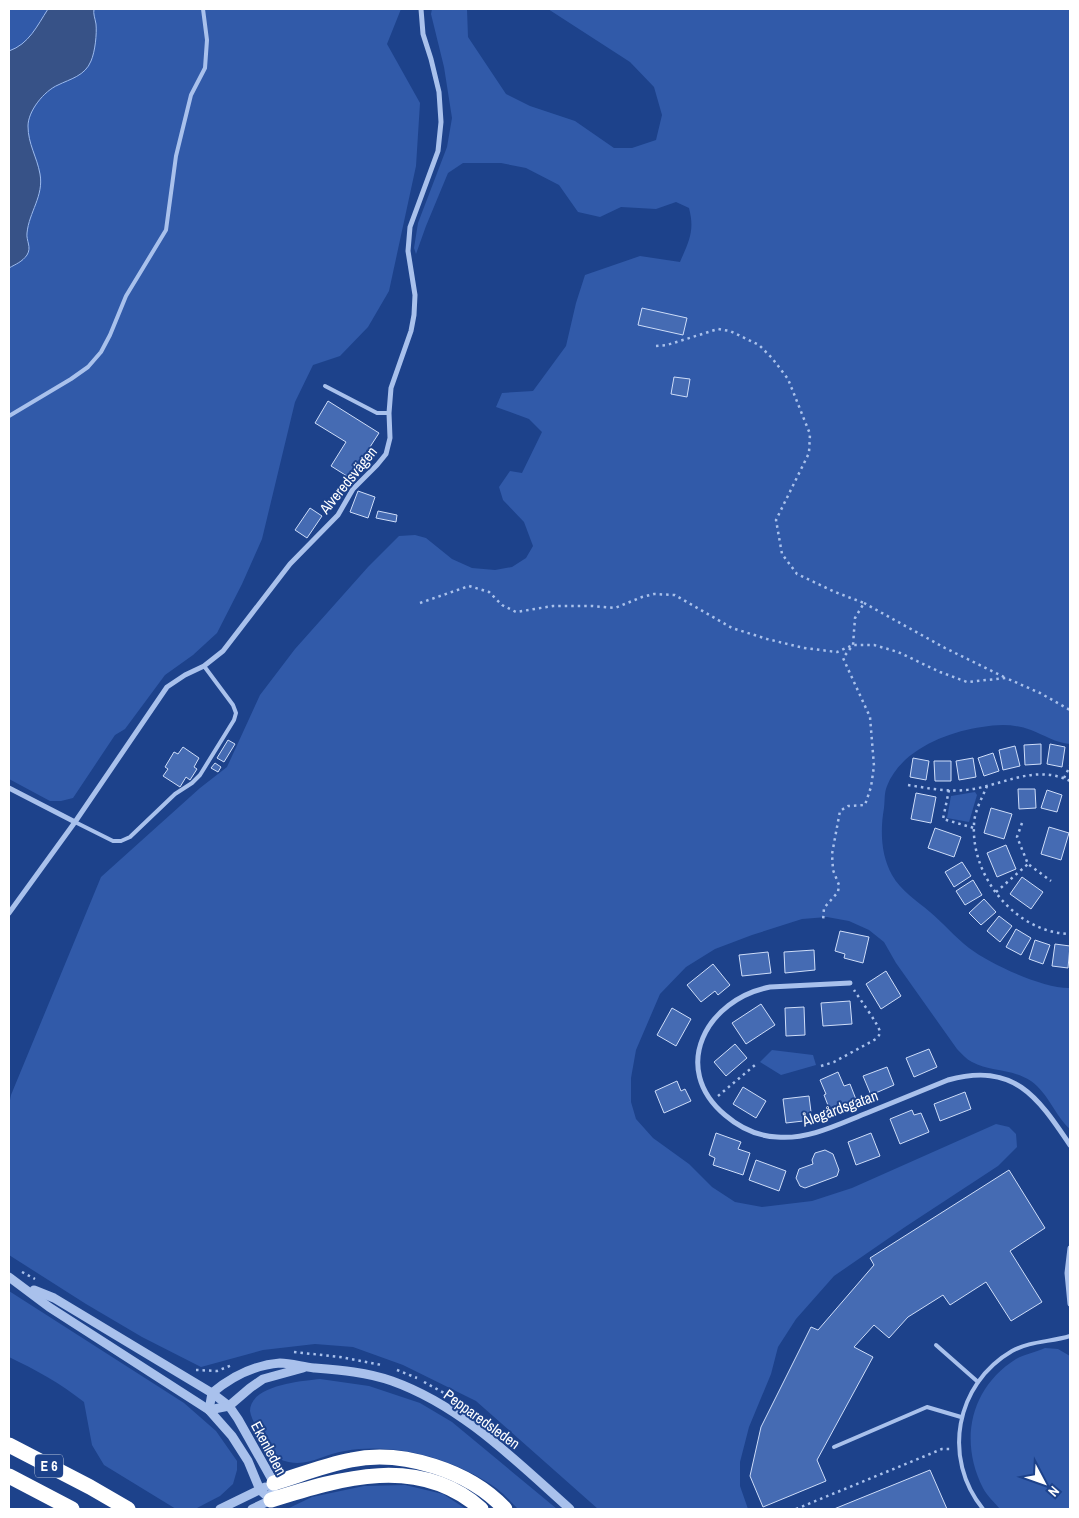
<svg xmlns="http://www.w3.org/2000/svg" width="1079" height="1518" viewBox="0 0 1079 1518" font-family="'Archivo Narrow',sans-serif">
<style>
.green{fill:#315aa9}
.water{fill:#375287;stroke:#9cbaee}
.building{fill:#456bb3;stroke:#ceddf9}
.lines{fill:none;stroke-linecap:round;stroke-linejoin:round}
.path{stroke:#a9c1ec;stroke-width:2.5;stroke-dasharray:2.5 4;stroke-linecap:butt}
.service{stroke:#a9c1ec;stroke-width:4}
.minor{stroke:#a9c1ec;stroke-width:5}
.tertiary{stroke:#a9c1ec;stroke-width:9}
.motorway{stroke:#fff;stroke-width:15}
.labels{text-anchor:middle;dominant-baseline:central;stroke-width:4;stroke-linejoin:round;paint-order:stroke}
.shield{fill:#1d428b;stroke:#bbc6dc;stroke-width:1}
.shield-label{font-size:14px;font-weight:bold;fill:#fff}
.street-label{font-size:15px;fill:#fff;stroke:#1d428b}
</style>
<rect width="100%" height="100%" fill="#1d428b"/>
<!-- green -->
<g class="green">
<path d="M9 9H401L387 44 420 103 416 166 389 291 368 327 340 356 313 365 295 402 262 539 242 584 217 633 193 655 165 675 125 729 115 735 73 798 61 801H50L9 779Z"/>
<path d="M432 9H467L468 37 506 94 530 106 575 121 614 148H632L656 140 662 115 654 87 630 62 548 9H1070V744C1056 743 1044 735 1031 730 1015 724 999 724 982 727 947 732 901 750 887 786 884 793 885 801 884 808 880 831 881 855 892 875 901 891 916 900 930 912 943 923 955 937 969 948 990 964 1044 989 1070 988V1129C1055 1116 1049 1094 1031 1081 1011 1068 990 1072 972 1062 966 1059 962 1054 957 1049L896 963 884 942 869 930 849 921 827 917 802 919 752 935 715 949 686 967 660 994 636 1050 631 1078V1102L636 1119 653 1138 689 1164 712 1187 735 1202 762 1207 812 1201 852 1188 996 1124 1009 1127 1016 1134 1017 1147 998 1166 905 1227 834 1276 796 1319 778 1347 771 1374 749 1427 740 1462V1486L748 1509H598L476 1401 403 1365 353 1347 315 1344 263 1350 201 1367 142 1337 86 1304 9 1255V1105L11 1095 101 877 200 788 227 767 260 695 295 649 368 567 399 536 415 535 426 538 452 559 472 568 495 570 512 567 526 558 533 546 524 522 503 500 499 487 510 471 522 473 542 432 529 419 496 407 502 393 533 391 566 346 576 303 585 275 640 256 680 262C689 241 695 231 689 208L676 202 656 209 621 207 600 217 578 212 559 185 526 168 501 163H463L448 173 426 226 416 254 414 248 418 223 447 147 452 118 444 67 431 14Z"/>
<path d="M975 792 977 795 969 822 947 818 951 796Z"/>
<path d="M772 1050 813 1055 816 1065 781 1075 760 1062Z"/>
<path d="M9 1291 184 1403 216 1431 237 1461V1470L233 1484 220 1496 197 1508 176 1509 104 1465 92 1445 84 1402C60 1383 36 1370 9 1357Z"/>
<path d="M1045 1348 1058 1349 1070 1356V1509H1000C995 1503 987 1496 983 1488 959 1441 970 1388 1016 1359 1025 1354 1036 1352 1045 1348Z"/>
<path d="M320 1379 369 1386 420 1403 452 1422 557 1509H518C511 1502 504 1494 496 1488 455 1459 395 1442 345 1451 320 1455 305 1470 279 1459 269 1454 264 1442 259 1432 256 1426 251 1418 250 1411 250 1385 302 1381 320 1379Z"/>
<path d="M405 1485 443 1494 466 1509H287L312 1497 364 1486Z"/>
</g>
<!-- water -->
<path class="water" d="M48 9H94C93 14 95 18 96 24 97 34 95 52 91 61 85 76 70 79 58 85 44 91 28 111 28 126 28 144 37 157 40 174 44 196 29 212 27 233 26 241 32 247 27 255 22 262 16 264 9 268V51C29 44 37 26 48 9Z"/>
<!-- building -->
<g class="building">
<path d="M642 308 687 318 683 335 638 325Z"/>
<path d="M674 377 690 379 687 397 671 394Z"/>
<path d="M328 401 379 433 350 478 331 466 346 442 315 423Z"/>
<path d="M358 491 375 497 368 518 350 512Z"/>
<path d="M310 508 322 516 307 538 295 530Z"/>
<path d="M378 511 397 515 396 522 376 518Z"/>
<path d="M228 740 235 744 224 762 217 758Z"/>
<path d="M1041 744V764L1025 765 1024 745Z"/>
<path d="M1050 744 1065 747 1062 767 1047 764Z"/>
<path d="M1015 746 1020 766 1003 770 999 750Z"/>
<path d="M183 747 199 758 194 767 197 769 190 780 186 777 180 787 163 776 168 769 165 767 174 752 178 754Z"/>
<path d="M993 753 999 771 984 776 978 758Z"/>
<path d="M913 758 929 761 926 780 910 777Z"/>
<path d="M973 758 976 777 959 780 956 761Z"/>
<path d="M934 761H951V781H935Z"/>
<path d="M215 763 221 767 218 772 211 768Z"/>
<path d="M1018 789H1035L1036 808 1019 809Z"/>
<path d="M1047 790 1062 795 1057 812 1041 808Z"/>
<path d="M916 793 936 797 931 823 911 819Z"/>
<path d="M991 808 1012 814 1004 839 984 833Z"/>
<path d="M1049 827 1069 833 1061 860 1041 854Z"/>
<path d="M935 828 961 837 954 857 928 848Z"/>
<path d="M1006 845 1016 869 997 877 987 853Z"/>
<path d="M962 862 971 876 954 887 945 872Z"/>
<path d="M1022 877 1043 892 1031 909 1010 894Z"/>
<path d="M973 880 982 895 965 905 956 891Z"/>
<path d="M984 899 996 912 981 925 969 913Z"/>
<path d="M999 916 1012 926 1000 942 987 931Z"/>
<path d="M1016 929 1031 938 1021 955 1006 947Z"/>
<path d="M840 931 869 937 863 963 844 958 845 954 835 951Z"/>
<path d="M1035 940 1050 945 1043 964 1029 959Z"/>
<path d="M1055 944 1070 946 1068 968 1052 966Z"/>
<path d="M814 950 815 970 785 973 784 952Z"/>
<path d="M768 952 771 973 742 976 739 955Z"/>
<path d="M713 964 730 985 718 995 715 991 701 1002 687 985Z"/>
<path d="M886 971 901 996 881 1009 866 984Z"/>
<path d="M850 1001 852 1024 823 1026 821 1003Z"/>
<path d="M761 1004 775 1025 746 1044 732 1023Z"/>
<path d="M804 1007 805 1035 786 1036 785 1008Z"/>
<path d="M672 1008 691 1019 676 1046 657 1035Z"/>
<path d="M735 1044 747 1058 726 1076 714 1062Z"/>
<path d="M929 1049 937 1067 914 1077 906 1058Z"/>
<path d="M887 1067 894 1085 871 1095 863 1076Z"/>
<path d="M838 1072 844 1086 850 1084 857 1102 831 1113 824 1095 826 1094 820 1080Z"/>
<path d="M677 1081 681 1091 685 1089 691 1101 664 1113 655 1091Z"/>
<path d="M743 1087 766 1101 756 1118 733 1104Z"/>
<path d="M965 1092 971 1109 940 1121 934 1104Z"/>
<path d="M809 1096 812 1120 786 1123 783 1099Z"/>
<path d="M912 1110 914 1115 921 1113 929 1132 900 1144 890 1119Z"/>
<path d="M716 1133 741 1142 738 1149 750 1153 743 1175 713 1165 715 1158 709 1155Z"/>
<path d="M871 1133 880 1156 856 1165 848 1142Z"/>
<path d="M825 1150 833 1154 839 1170 837 1176 805 1188 800 1186 796 1178 799 1169 813 1164 812 1160 815 1153Z"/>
<path d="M756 1160 786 1171 779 1191 749 1180Z"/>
<path d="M1009 1170 1045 1228 1010 1251 1042 1302 1011 1321 986 1282 950 1305 943 1295 908 1317 889 1338 874 1325 854 1347 873 1357 817 1460 826 1481 763 1507 750 1476 761 1427 811 1327 818 1330 874 1265 870 1258Z"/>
<path d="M930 1470 947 1509H834Z"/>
</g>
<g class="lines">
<!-- path -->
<g class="path">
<path d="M656 346 667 345 718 329 730 331 759 345 772 358 788 379 810 434 809 453 776 520 782 554 797 574 835 592 864 603 855 618 853 645 843 658 870 717 874 766 871 787 865 805 848 806 840 811 832 854 833 870 839 885 838 892 824 908 823 921"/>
<path d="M420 603 469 586 489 592 502 605 516 612 553 606H592L615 608 642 597 654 594 675 595 732 628 767 639 804 648 837 652 853 645H874L898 652 940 672 967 682 1006 678 1040 693 1070 710"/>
<path d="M864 603 945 648 1004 677"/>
<path d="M1064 778 1070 766"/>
<path d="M908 785C927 788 946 792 965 790 1001 787 1033 763 1070 781"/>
<path d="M987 786C982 798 974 812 974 825 971 878 1017 933 1070 934"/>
<path d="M949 790 943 819 974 828"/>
<path d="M1022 823 1017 837 1028 864 1051 881"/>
<path d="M996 892 1028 864"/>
<path d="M821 1066 834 1062 876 1039C878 1036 880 1035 880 1032 879 1025 859 998 854 990"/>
<path d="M718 1096 755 1065"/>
<path d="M22 1272 35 1279"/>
<path d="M294 1352 340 1357 382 1365"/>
<path d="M196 1370 217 1371 232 1365"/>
<path d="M397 1370 417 1378"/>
<path d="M424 1382 466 1405 479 1415"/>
<path d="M796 1509 930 1454 942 1449H951"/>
</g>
<!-- service -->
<g class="service">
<path d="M325 386 377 413H389"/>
<path d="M9 416 71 379 88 367 101 352 110 335 126 296 166 230 176 156 191 95 205 68 207 40 203 9"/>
<path d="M75 822 113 841H121L130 837 175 794 192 783 200 775 234 720 236 713 233 705 204 666"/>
<path d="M936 1345 978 1382"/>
<path d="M834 1447 927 1407 961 1417"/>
<path d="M983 1509C942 1459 955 1384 1012 1351 1030 1341 1051 1342 1070 1336"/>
</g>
<!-- minor -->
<g class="minor">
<path d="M9 788 75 822"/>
<path d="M9 913 75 822 167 687 185 675 204 666 223 651 290 564 338 515 353 489 377 465 386 454 390 438 389 413 391 388 411 331 414 315 415 295 408 251 410 227 438 151 441 122 439 92 431 59 423 34 421 9"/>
<path d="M850 983 770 987C707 999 669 1068 725 1115 740 1128 757 1136 777 1137 808 1140 839 1124 867 1113 894 1102 921 1091 948 1080 1014 1062 1037 1096 1070 1145"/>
<path d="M1070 1248 1067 1273 1070 1304"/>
</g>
<!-- tertiary -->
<g class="tertiary">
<path d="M9 1277 49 1307 209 1410 232 1436 248 1461 260 1490 271 1500"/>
<path d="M34 1290 54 1298 157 1360 212 1393 229 1406 238 1419 274 1483 271 1500"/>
<path d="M209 1410 212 1393C231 1377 254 1365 280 1363 291 1363 303 1367 314 1368 340 1370 367 1372 392 1381 462 1406 516 1461 570 1509"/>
<path d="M209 1410 229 1406 250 1388 263 1379 303 1368"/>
<path d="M220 1509 265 1487"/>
<path d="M252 1509 271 1500"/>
</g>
<!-- motorway -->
<g class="motorway">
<path d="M9 1445 90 1487 128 1509"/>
<path d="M9 1476 72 1509"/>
<path d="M274 1483C300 1475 325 1465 351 1460 402 1449 470 1471 505 1509"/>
<path d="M271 1500C341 1478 419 1454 481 1509"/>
</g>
</g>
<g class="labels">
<!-- shield labels -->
<rect class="shield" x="35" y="1454.5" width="28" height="23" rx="4"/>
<g class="shield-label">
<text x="49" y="1466">E 6</text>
</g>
<!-- street labels -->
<g class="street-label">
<text transform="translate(348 480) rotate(-51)">Alveredsvägen</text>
<text transform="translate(840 1108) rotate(-20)">Ålegårdsgatan</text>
<text transform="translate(482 1419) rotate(36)">Pepparedsleden</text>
<text transform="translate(269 1448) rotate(62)">Ekenleden</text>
</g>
</g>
<!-- border -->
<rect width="1079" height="1518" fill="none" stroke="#ffffff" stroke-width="20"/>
<!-- north arrow -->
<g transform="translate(1044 1483) rotate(131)" stroke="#1d428b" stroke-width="4" paint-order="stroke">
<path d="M0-4L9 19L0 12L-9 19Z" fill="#ffffff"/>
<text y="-8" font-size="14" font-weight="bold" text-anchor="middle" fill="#ffffff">N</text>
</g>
</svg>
